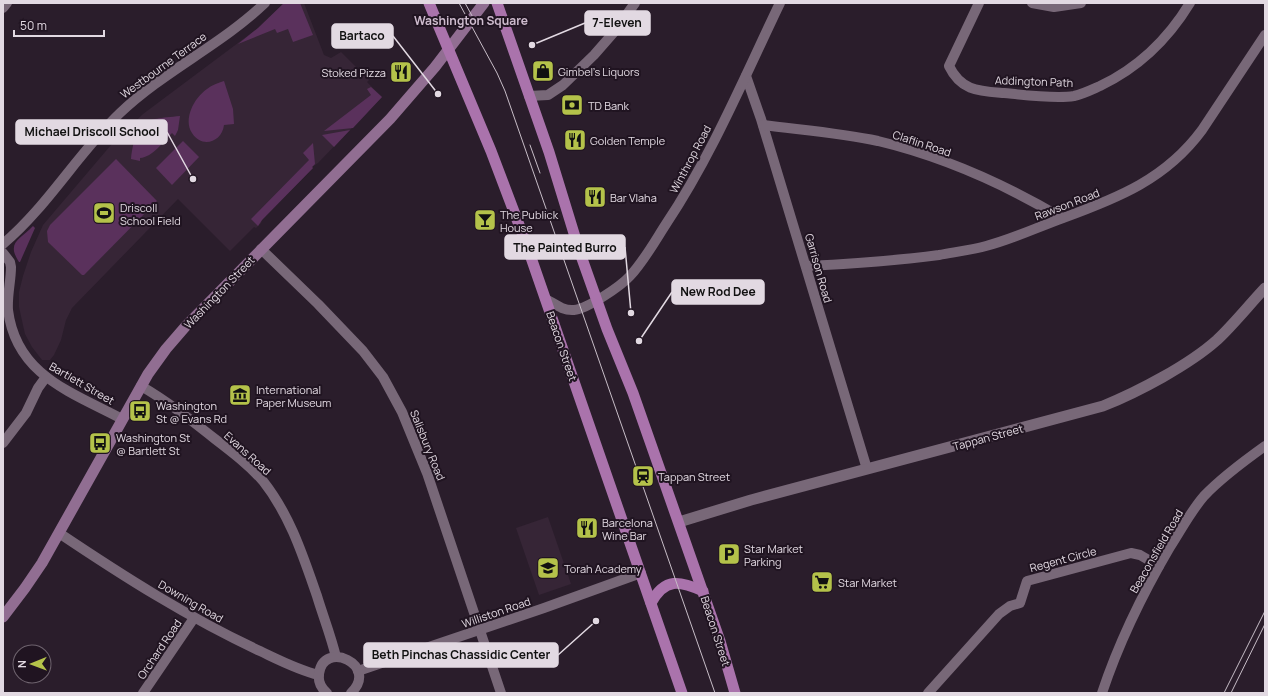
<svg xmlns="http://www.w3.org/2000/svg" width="1268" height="696" viewBox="0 0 1268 696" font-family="Manrope,sans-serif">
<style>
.built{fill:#362536}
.green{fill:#5a315c}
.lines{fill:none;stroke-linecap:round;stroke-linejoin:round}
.minor{stroke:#786878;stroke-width:10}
.tertiary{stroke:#786878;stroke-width:11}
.secondary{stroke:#916e92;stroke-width:11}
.primary{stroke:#aa73ac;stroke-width:11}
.tram{stroke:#c7bdc7;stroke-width:1}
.labels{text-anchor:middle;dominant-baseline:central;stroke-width:4;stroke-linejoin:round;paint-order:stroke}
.street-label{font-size:11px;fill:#e2d9e2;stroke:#201421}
.poi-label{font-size:11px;fill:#e2d9e2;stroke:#201421;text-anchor:start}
.neighbourhood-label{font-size:12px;font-weight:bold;fill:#cebcce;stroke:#201421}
.leader{fill:none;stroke:#e2d9e2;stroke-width:1.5}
.callout-dot{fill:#e2d9e2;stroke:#201421;stroke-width:1.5}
.callout{fill:#e2d9e2;stroke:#e2d9e2;stroke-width:1.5}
.callout-label{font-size:12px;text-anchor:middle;font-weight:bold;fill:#111}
</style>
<rect width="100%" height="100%" fill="#2a1d2b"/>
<!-- built -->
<g class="built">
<path d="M284 3H304L324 55 331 58 341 52 369 80 367 82 382 97 318 163 312 167 313 168 262 220 261 223 256 228 254 227 230 251 178 199 72 308 66 320 61 340 54 355 50 360H42L32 347 25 334 19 307V292L23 276 31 252 43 225 111 145 143 114 258 28Z"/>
<path d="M548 517 571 584 539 595 516 528Z"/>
</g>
<!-- green -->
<g class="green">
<path d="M284 3H300L313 35 293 42 288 29 277 33 275 29 238 44 258 28Z"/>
<path d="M224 81 233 109 234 124 224 125C222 142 202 149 192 133 183 119 194 98 207 89 212 85 218 83 224 81Z"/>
<path d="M371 87 382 97 353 128 324 131 371 95 367 89Z"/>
<path d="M180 116 178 130 175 136 172 133C163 142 153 157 140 158V161L131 159C137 118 142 120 180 116Z"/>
<path d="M350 130 334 147 322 135Z"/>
<path d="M183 141 199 157 172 185 156 168Z"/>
<path d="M313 143 315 164 312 167 313 168 262 220 258 226 251 219 309 160 303 153Z"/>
<path d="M116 159 157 201 84 275H82L48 242 47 231 50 225Z"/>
<path d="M33 226 35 228 20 262H19C6 242 20 240 33 226Z"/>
</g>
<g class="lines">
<!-- minor -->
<g class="minor">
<path d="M979 3 949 66C961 91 979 91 1004 93 1024 95 1055 99 1074 96 1083 94 1091 90 1100 86 1138 68 1168 39 1190 3"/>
<path d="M1032 3 1054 7 1081 3"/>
<path d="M3 8 7 3"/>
<path d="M746 76 761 119 867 469"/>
<path d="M529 96 548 95 563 85 594 55 615 31 635 3"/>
<path d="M763 125C801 130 840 133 878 141 941 156 1006 185 1062 218"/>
<path d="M3 244C48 206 78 153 120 113 164 71 221 45 265 3"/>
<path d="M261 249 318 304 363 351 383 377 402 412 427 473 501 693"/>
<path d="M3 253 10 262 11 267C11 281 7 295 8 310 16 375 71 392 122 419"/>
<path d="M806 266C850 264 894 261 939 255 955 252 971 250 986 246 1013 239 1038 227 1063 218 1118 198 1166 179 1202 130L1265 35"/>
<path d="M546 299C555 304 563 311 574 310 587 309 621 286 630 276 644 261 655 241 666 224 712 155 744 78 780 3"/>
<path d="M141 386C167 401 191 420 215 439 232 452 249 465 263 481 290 515 303 556 317 596 323 616 331 636 336 657"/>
<path d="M3 443 26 413 38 388 46 377"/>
<path d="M59 533C123 576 189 618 260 651 279 660 298 670 319 675"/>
<path d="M358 671 544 608 641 573"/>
<path d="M143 693 194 618"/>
<path d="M327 693C321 688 318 681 319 674 323 639 380 665 351 693"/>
<path d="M928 693 999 614 1010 606 1020 603 1027 581 1131 553 1140 555 1159 566"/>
<path d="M1102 693C1119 642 1143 593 1170 547 1181 530 1191 511 1204 496 1222 477 1244 461 1265 446"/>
</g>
<!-- tertiary -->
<path class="tertiary" d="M679 522 751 500 1103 406C1138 392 1189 365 1217 340 1234 324 1249 305 1265 288"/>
<!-- secondary -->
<path class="secondary" d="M3 617 25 588 42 563 148 374 166 349 185 327 390 119 435 67 484 3"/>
<!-- primary -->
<g class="primary">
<path d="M429 3 491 151 527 246 682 693"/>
<path d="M497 3 549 152 580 253 607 329 633 393 720 641 735 693"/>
<path d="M651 603C665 577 680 581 703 591"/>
</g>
<!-- tram -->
<g class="tram">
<path d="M459 3 497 73 505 91 715 693"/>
<path d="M465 3 476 23"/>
<path d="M530 145 540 173"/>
<path d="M1224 693 1265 611"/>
<path d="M1231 693 1265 624"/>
</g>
</g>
<!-- icons -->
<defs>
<g id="shop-square" transform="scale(1.15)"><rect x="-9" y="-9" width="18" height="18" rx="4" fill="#b4c24a" stroke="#201421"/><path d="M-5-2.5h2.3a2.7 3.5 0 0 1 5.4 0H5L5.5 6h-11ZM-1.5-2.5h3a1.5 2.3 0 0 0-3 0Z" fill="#111"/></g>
<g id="restaurant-square" transform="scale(1.15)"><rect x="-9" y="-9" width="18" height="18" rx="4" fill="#b4c24a" stroke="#201421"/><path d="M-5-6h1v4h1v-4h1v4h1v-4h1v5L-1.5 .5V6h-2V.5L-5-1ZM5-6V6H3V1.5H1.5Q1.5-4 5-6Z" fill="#111"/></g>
<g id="bank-square" transform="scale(1.15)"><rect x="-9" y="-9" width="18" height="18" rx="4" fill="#b4c24a" stroke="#201421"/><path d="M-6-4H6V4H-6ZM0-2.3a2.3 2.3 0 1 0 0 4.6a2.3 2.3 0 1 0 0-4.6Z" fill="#111"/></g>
<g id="stadium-square" transform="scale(1.15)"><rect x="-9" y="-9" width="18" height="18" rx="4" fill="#b4c24a" stroke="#201421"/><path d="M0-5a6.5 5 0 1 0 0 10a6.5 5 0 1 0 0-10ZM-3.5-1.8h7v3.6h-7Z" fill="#111"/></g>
<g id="bar-square" transform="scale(1.15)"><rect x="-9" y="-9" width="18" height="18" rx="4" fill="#b4c24a" stroke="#201421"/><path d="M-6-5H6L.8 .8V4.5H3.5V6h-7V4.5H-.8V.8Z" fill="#111"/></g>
<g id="museum-square" transform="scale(1.15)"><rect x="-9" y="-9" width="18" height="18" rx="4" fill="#b4c24a" stroke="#201421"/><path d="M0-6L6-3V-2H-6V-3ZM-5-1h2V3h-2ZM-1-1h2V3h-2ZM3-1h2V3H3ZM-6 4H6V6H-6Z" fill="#111"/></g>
<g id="bus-square" transform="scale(1.15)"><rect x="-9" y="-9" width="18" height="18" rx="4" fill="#b4c24a" stroke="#201421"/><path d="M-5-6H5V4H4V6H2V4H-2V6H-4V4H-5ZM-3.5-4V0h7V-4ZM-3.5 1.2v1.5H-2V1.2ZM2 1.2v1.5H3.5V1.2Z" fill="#111"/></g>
<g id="station-square" transform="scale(1.15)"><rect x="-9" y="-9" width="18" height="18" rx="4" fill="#b4c24a" stroke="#201421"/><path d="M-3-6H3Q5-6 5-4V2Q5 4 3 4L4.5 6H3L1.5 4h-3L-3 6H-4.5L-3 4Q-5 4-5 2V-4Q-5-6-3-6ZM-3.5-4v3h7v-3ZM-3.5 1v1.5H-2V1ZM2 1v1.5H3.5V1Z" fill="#111"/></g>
<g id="parking-square" transform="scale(1.15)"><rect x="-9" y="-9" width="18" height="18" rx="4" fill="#b4c24a" stroke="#201421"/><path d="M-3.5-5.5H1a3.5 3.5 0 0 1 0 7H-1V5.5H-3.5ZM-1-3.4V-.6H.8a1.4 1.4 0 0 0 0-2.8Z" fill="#111"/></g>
<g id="school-square" transform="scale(1.15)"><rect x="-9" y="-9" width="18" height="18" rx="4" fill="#b4c24a" stroke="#201421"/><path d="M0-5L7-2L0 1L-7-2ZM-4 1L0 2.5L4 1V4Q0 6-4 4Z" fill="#111"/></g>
<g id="supermarket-square" transform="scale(1.15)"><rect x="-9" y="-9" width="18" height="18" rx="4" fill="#b4c24a" stroke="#201421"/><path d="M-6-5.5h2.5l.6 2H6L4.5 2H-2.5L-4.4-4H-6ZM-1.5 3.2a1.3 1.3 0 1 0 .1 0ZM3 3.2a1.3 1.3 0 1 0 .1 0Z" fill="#111"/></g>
</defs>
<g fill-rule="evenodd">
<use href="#shop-square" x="543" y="71"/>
<use href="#restaurant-square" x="401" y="72"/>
<use href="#bank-square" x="572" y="105"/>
<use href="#restaurant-square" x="575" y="140"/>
<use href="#restaurant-square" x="595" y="197"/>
<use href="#stadium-square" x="104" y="213"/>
<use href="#bar-square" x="485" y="220"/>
<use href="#museum-square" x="240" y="395"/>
<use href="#bus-square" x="140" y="411"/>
<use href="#bus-square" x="100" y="443"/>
<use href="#station-square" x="643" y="476"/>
<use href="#restaurant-square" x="587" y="528"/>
<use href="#parking-square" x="729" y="554"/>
<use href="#school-square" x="548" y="568"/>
<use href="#supermarket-square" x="822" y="582"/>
</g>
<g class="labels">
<!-- street labels -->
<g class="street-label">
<text transform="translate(163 65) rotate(-36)">Westbourne Terrace</text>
<text transform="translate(1034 81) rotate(2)">Addington Path</text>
<text transform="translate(922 143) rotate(18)">Claflin Road</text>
<text transform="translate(690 159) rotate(-62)">Winthrop Road</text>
<text transform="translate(1067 204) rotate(-21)">Rawson Road</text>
<text transform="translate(819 268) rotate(74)">Garrison Road</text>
<text transform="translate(219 292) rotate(-46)">Washington Street</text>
<text transform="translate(562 346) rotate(71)">Beacon Street</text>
<text transform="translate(82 383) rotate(30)">Bartlett Street</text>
<text transform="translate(988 437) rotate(-15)">Tappan Street</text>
<text transform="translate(428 445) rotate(68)">Salisbury Road</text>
<text transform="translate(248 453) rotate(42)">Evans Road</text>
<text transform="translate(1156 551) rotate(-60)">Beaconsfield Road</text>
<text transform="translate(1063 559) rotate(-15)">Regent Circle</text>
<text transform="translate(191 601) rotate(30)">Downing Road</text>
<text transform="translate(496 612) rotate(-19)">Williston Road</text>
<text transform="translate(716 631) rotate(72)">Beacon Street</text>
<text transform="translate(159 649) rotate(-56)">Orchard Road</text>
</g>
<!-- poi labels -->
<g class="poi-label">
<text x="558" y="71">Gimbel's Liquors</text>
<text x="386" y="72" text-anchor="end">Stoked Pizza</text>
<text x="588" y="105">TD Bank</text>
<text x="590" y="140">Golden Temple</text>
<text x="610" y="197">Bar Vlaha</text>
<text x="120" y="207">Driscoll<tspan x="120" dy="13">School Field</tspan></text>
<text x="500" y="214">The Publick<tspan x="500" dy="13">House</tspan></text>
<text x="256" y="389">International<tspan x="256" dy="13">Paper Museum</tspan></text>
<text x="156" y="405">Washington<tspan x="156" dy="13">St @ Evans Rd</tspan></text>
<text x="116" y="437">Washington St<tspan x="116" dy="13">@ Bartlett St</tspan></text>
<text x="658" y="476">Tappan Street</text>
<text x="602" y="522">Barcelona<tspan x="602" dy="13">Wine Bar</tspan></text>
<text x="744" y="548">Star Market<tspan x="744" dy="13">Parking</tspan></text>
<text x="564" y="568">Torah Academy</text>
<text x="838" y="582">Star Market</text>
</g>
<!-- neighbourhood labels -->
<g class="neighbourhood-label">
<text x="471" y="20">Washington Square</text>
</g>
</g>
<!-- callouts -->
<path class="leader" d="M532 45L585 23M438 94L393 36M193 179L167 132M631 313L625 247M639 341L672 292M596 621L558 655"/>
<g class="callout-dot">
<circle cx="532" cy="45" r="4"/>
<circle cx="438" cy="94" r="4"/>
<circle cx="193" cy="179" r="4"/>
<circle cx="631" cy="313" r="4"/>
<circle cx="639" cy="341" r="4"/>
<circle cx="596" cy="621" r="4"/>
</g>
<g class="callout">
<rect x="585" y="11" width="65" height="24" rx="4"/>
<rect x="332" y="24" width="61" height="24" rx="4"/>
<rect x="16" y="120" width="151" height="24" rx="4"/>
<rect x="505" y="235" width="120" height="24" rx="4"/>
<rect x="672" y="280" width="92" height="24" rx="4"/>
<rect x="364" y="643" width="194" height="24" rx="4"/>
</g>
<g class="callout-label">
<text x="617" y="27">7-Eleven</text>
<text x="362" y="40">Bartaco</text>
<text x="92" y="136">Michael Driscoll School</text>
<text x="565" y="252">The Painted Burro</text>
<text x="718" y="296">New Rod Dee</text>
<text x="461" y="659">Beth Pinchas Chassidic Center</text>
</g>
<!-- border -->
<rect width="1268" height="696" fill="none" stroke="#e2d9e2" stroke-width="8"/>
<!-- north arrow -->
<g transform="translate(32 664) rotate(269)"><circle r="19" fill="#201421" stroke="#6e636e"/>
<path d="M0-3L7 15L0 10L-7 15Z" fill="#b4c24a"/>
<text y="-6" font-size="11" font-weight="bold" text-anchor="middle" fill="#e2d9e2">N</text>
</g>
<!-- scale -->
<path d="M14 30v6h90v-6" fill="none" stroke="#e2d9e2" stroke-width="2"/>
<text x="20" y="30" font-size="12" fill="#e2d9e2" stroke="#201421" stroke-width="3" paint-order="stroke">50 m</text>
</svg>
